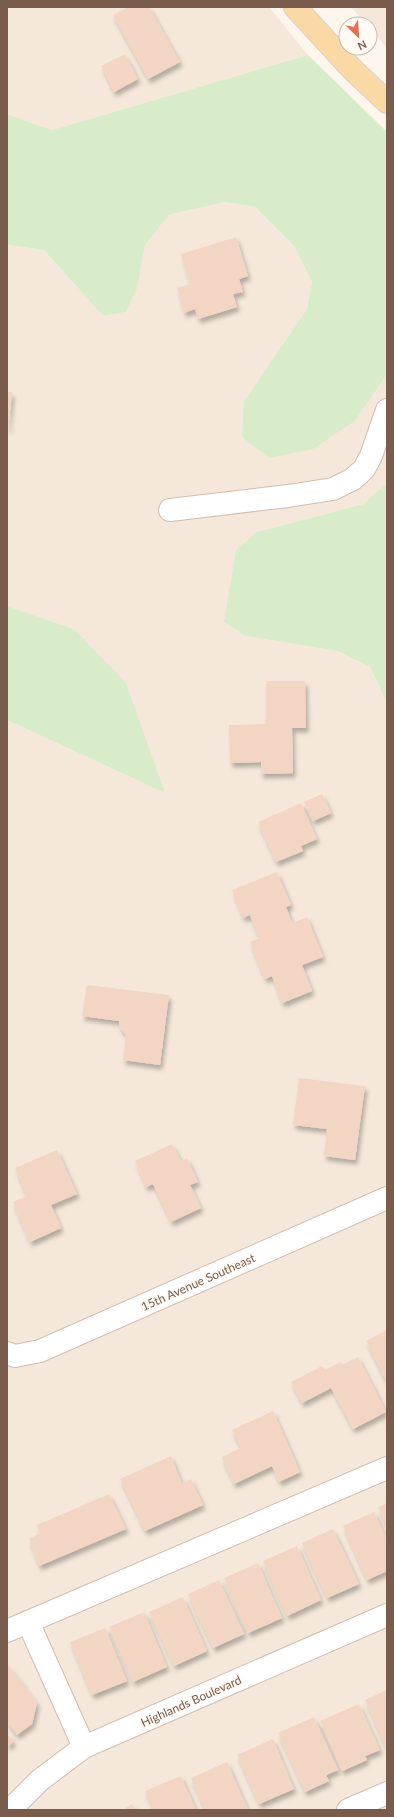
<svg xmlns="http://www.w3.org/2000/svg" width="394" height="1817" viewBox="0 0 394 1817" font-family="Lato,sans-serif">
<style>
.residential{fill:#f5e8da}
.green{fill:#d8ecc9}
.building{fill:#f3d5c3;filter:url(#shadow)}
.lines{fill:none;stroke-linecap:round;stroke-linejoin:round}
.minor-casing{stroke:#d1beb0;stroke-width:24}
.major-casing{stroke:#dad1cd;stroke-width:24}
.minor{stroke:#fff;stroke-width:22}
.major{stroke:#fbd9a5;stroke-width:22}
.labels{text-anchor:middle;dominant-baseline:central;stroke-width:3.5;stroke-linejoin:round;paint-order:stroke}
.street-label{font-size:12px;fill:#7a5c4d;stroke:#fffaf3}
</style>
<defs>
<filter id="shadow"><feDropShadow dx="2.5" dy="4.5" stdDeviation="2" flood-color="#0004"/></filter>
</defs>
<rect width="100%" height="100%" fill="#fdf6ec"/>
<!-- residential -->
<g class="residential">
<path d="M7 7H269L308 55 52 130 7 114Z"/>
<path d="M351 7H387V48L370 28V24H366Z"/>
<path d="M224 202 255 207 295 247 312 282 307 309 244 401 356 420 387 374V483L363 504 257 532 246 636 337 651 370 667 387 703V1810H7V720L165 793 74 629 7 606V245L44 250 103 316 126 312 137 289 145 245 169 215Z"/>
</g>
<!-- green -->
<g class="green">
<path d="M308 55 387 132V374L356 420 313 449 269 458 242 437 244 401 307 309 312 282 295 247 255 207 224 202 169 215 145 245 137 289 126 312 103 316 44 250 7 245V114L52 130Z"/>
<path d="M387 483V703L370 667 337 651 246 636 224 622 236 550 257 532 363 504Z"/>
<path d="M7 606 74 629 126 683 165 793 7 720Z"/>
</g>
<!-- building -->
<g class="building">
<path d="M128 7H149L180 62 148 79 113 15Z"/>
<path d="M125 54 138 79 114 92 101 66Z"/>
<path d="M236 237 248 276 239 279 243 292 233 294 237 307 198 319 195 309 184 313 177 288 190 284 181 254Z"/>
<path d="M7 392H12L8 430H7Z"/>
<path d="M266 681H305L306 728H292L293 773 261 774V762L230 763 229 725 266 724Z"/>
<path d="M322 794 331 813 313 821 304 802Z"/>
<path d="M301 803 317 839 301 846 303 851 276 862 258 822Z"/>
<path d="M277 872 291 905 286 907 292 923 307 917 323 957 302 965 312 991 282 1003 272 976 265 979 250 942 259 938 250 915 243 918 232 890Z"/>
<path d="M87 985 169 995 160 1065 123 1060 126 1035 119 1027V1021L82 1016Z"/>
<path d="M299 1078 365 1086 355 1160 324 1156 327 1129 293 1125Z"/>
<path d="M172 1144 181 1161 187 1158 198 1182 190 1185 201 1208 171 1222 153 1184 146 1187 135 1161Z"/>
<path d="M57 1150 77 1194 51 1205 61 1228 30 1242 13 1202 27 1196 15 1168Z"/>
<path d="M387 1330V1383L366 1341Z"/>
<path d="M358 1357 386 1412 353 1429 331 1388 302 1403 291 1382 322 1366 325 1370 341 1362 342 1365Z"/>
<path d="M273 1411 300 1472 279 1482 272 1466 234 1484 222 1457 241 1448 232 1430Z"/>
<path d="M171 1456 182 1484 191 1479 203 1505 145 1531 120 1479Z"/>
<path d="M109 1494 126 1529 39 1566 29 1539 40 1533 37 1525Z"/>
<path d="M387 1503V1526L378 1507Z"/>
<path d="M374 1512 387 1540V1571L367 1580 343 1526Z"/>
<path d="M333 1529 359 1584 327 1598 302 1543Z"/>
<path d="M297 1546 321 1600 287 1616 263 1561Z"/>
<path d="M258 1563 282 1618 248 1633 224 1578Z"/>
<path d="M219 1580 244 1634 213 1648 188 1594Z"/>
<path d="M183 1597 207 1651 174 1666 149 1612Z"/>
<path d="M144 1612 167 1667 133 1682 109 1627Z"/>
<path d="M105 1628 127 1681 92 1695 70 1642Z"/>
<path d="M9 1666 37 1703 32 1724 17 1735 7 1722V1667Z"/>
<path d="M387 1690V1749L365 1700Z"/>
<path d="M359 1704 380 1750 365 1756 367 1760 342 1771 320 1721Z"/>
<path d="M314 1717 338 1770 326 1775 329 1781 305 1792 278 1733Z"/>
<path d="M7 1734 14 1741 7 1747Z"/>
<path d="M273 1739 294 1789 259 1804 237 1755Z"/>
<path d="M227 1762 248 1810H205L191 1778Z"/>
<path d="M181 1776 196 1810H154L145 1791Z"/>
<path d="M132 1804 136 1810H123Z"/>
</g>
<g class="lines">
<!-- minor casing -->
<g class="minor-casing">
<g id="minor">
<path d="M170 510 288 496 333 489 353 479 364 469 371 456 387 410"/>
<path d="M7 1353 15 1356 40 1351 387 1198"/>
<path d="M28 1622 84 1747"/>
<path d="M7 1631 387 1468"/>
<path d="M10 1810 40 1780 84 1747 387 1615"/>
<path d="M348 1810 387 1793"/>
</g>
</g>
<!-- major casing -->
<g class="major-casing">
<path id="major" d="M295 7 353 70 387 102"/>
</g>
<!-- minor -->
<use href="#minor" class="minor"/>
<!-- major -->
<use href="#major" class="major"/>
</g>
<g class="labels">
<!-- street labels -->
<g class="street-label">
<text transform="translate(198 1282) rotate(-24)">15th Avenue Southeast</text>
<text transform="translate(191 1701) rotate(-24)">Highlands Boulevard</text>
</g>
</g>
<!-- border -->
<rect width="394" height="1817" fill="none" stroke="#7a5c4d" stroke-width="16"/>
<!-- north arrow -->
<g transform="translate(358 36) rotate(155)"><circle r="19" fill="#fffaf3" stroke="#cabbb1"/>
<path d="M0-3L7 15L0 10L-7 15Z" fill="#e76f51"/>
<text y="-6" font-size="11" font-weight="bold" text-anchor="middle" fill="#7a5c4d">N</text>
</g>
</svg>
